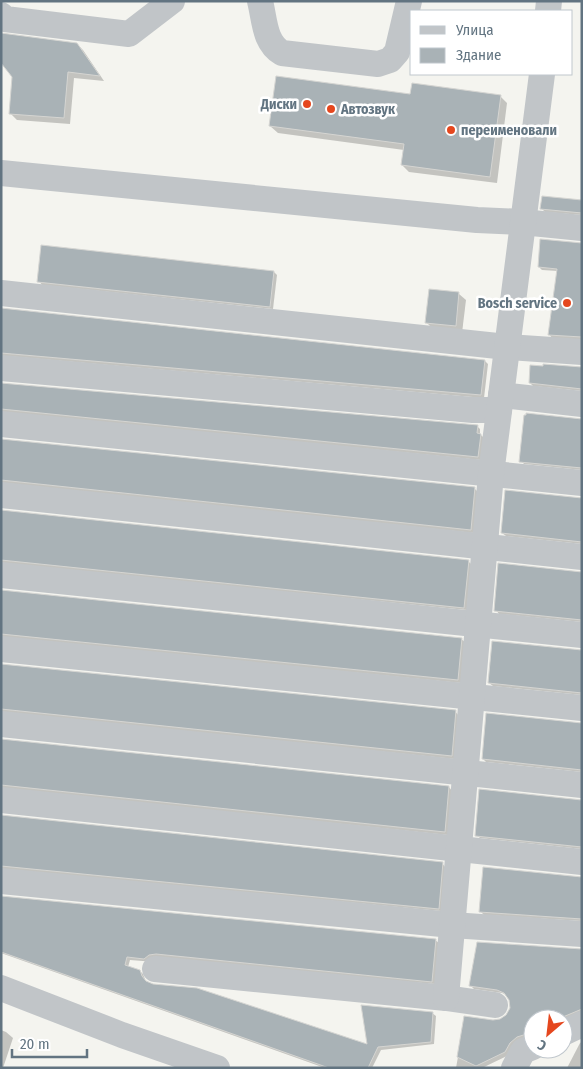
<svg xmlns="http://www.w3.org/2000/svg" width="583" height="1069" viewBox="0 0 583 1069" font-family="'Fira Sans Condensed',sans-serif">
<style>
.shadow{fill:#0003}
.building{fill:#a9b2b6;stroke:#d5d5d2}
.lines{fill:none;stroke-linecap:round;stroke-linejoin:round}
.minor{stroke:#c1c5c8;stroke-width:26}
.poi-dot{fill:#e5471e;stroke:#fff;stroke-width:2}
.labels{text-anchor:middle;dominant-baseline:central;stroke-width:5;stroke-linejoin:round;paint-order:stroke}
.poi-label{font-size:14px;font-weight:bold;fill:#627481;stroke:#fff;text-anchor:end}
</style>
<rect width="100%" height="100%" fill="#f4f4ef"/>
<!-- shadow -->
<g class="shadow">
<path d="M77 44 83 50 104 81 74 78 70 124 17 120 11 114 13 77Z"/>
<path d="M411 95 500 96 507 103 497 183 409 172 402 165 404 150 278 133 270 126Z"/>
<path d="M582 202V215L545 212 541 208Z"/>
<path d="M582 244V340L552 338 549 334 558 271 542 270 539 267Z"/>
<path d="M274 272 277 275 273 309 42 285 39 281Z"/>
<path d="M459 294 466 300 462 333 434 330 427 323Z"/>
<path d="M1 309 485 361 488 364 484 398 6 356 1 357Z"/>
<path d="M582 368V391L533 386 530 383Z"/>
<path d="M1 384 477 426 480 429V434L484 438 481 460 1 413Z"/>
<path d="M582 420V470L524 464 521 461Z"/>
<path d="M1 440 474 488 478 492 474 533 1 484Z"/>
<path d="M582 499V544L506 536 502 533Z"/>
<path d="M1 511 468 561 471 564 467 610 1 564Z"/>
<path d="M582 573V622L499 614 496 610Z"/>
<path d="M1 591 461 639 465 642 461 683 1 638Z"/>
<path d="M582 651V695L493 686 489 683Z"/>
<path d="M1 665 455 711 458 715 455 759 1 713Z"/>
<path d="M582 724V772L486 762 483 759Z"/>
<path d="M1 740 449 787 452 791 448 835 1 789Z"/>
<path d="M582 801V849L480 838 476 835Z"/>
<path d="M1 816 442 863 445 867 441 911 1 870Z"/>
<path d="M582 878V921L484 915 480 911Z"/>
<path d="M1 897 435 940 439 943 435 984 130 960 128 967 140 971 143 974 146 982 369 1045 432 1013 436 1016 434 1044 381 1050 372 1068H325L1 953Z"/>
<path d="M582 950V1013L563 1019H533V1037L509 1055 482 1068H456L465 1017 493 1021 501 1020 507 1015 511 1008 510 999 507 995 502 993 474 989 471 986Z"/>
<path d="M1 1030 6 1032 13 1038 3 1068H1Z"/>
<path d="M582 1042V1068H567L580 1043Z"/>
</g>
<!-- building -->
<g class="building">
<path d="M1 33 77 43 100 76 68 72 64 118 9 114 12 77 1 63Z"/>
<path d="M276 76 410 94 412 83 501 95 490 177 401 165 404 144 269 126Z"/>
<path d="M542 196 582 200V213L540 209Z"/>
<path d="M540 239 582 243V337L548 335 557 269 538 267Z"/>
<path d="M41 245 274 271 270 307 37 282Z"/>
<path d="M429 289 459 292 456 326 425 323Z"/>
<path d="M1 308 485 360 481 395 1 353Z"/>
<path d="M543 364 582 367V389L529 383 530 365 543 366Z"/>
<path d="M1 383 478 425 477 433 481 434 478 457 1 409Z"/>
<path d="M526 413 582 419V468L519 462 524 415H526Z"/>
<path d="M1 439 475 487 471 530 1 480Z"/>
<path d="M505 490 582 498V542L501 533Z"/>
<path d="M1 510 469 560 464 608 1 560Z"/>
<path d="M498 563 582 572V620L494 611Z"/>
<path d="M1 590 462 638 458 680 1 634Z"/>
<path d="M492 641 582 650V693L488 683Z"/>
<path d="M1 664 456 710 452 756 1 709Z"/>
<path d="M486 713 582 723V770L482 759Z"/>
<path d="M1 739 449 786 445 832 1 785Z"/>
<path d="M479 789 582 800V847L475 836Z"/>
<path d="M1 815 443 862 439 909 1 866Z"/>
<path d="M483 867 582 877V919L479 912Z"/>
<path d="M1 896 436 939 432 982 156 954 149 955 144 959 127 957 125 965 140 970 142 976 146 981 153 984 197 988 367 1044 361 1005 433 1012 431 1042 378 1047 368 1068H329L1 952Z"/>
<path d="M477 942 582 949V1009L558 1019H533V1032L517 1037 510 1043 505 1052 476 1066 457 1057 464 1016 493 1020 500 1019 506 1015 510 1008 509 1000 504 993 497 990 469 986Z"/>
</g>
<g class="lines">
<!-- minor -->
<g class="minor">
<path d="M260 1C265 21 264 42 282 53L378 64 390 60 397 52 409 1"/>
<path d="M548 11 549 1"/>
<path d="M1 15 5 19 129 34 172 1"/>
<path d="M1 173 477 220 522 222 582 228"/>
<path d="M1 293 507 347 582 352"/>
<path d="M1 368 473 410H499"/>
<path d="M501 395 582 404"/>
<path d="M1 424 582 483"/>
<path d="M1 495 582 557"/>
<path d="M1 575 582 635"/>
<path d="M1 649 582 708"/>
<path d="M1 724 582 785"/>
<path d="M1 800 582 862"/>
<path d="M1 881 452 925 582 934"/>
<path d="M155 969 446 998 495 1005"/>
<path d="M1 988 122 1035 217 1068"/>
<path d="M446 998 491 474 542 74"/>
<path d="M563 1033 582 1024"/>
<path d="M514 1068 523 1051 533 1047"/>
</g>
</g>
<!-- markers -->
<g class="poi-dot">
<circle cx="307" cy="104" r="5"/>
<circle cx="331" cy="109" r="5"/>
<circle cx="451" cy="130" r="5"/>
<circle cx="567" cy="303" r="5"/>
</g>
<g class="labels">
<!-- poi labels -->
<g class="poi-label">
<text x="297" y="104">Диски</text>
<text x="341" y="109" text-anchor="start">Автозвук</text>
<text x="461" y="130" text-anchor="start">переименовали</text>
<text x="557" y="303">Bosch service</text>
</g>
</g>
<!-- border -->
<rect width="583" height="1069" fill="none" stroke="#627481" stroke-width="5"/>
<!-- legend -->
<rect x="410" y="10" width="162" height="65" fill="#ffffff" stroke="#c0c7cd"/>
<rect x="420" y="26" width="25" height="8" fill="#c1c5c8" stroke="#c0c7cd"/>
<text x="456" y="35" font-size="15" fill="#627481">Улица</text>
<rect x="420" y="48" width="25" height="15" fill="#a9b2b6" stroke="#c0c7cd"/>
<text x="456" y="60" font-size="15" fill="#627481">Здание</text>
<!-- north arrow -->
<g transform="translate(548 1034) rotate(208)"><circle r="24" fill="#ffffff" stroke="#c0c7cd"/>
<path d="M0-4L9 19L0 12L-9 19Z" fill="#e5471e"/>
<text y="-8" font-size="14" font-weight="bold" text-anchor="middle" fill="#627481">С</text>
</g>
<!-- scale -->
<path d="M12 1049v8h75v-8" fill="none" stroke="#627481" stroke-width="2.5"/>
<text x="20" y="1049" font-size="15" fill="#627481" stroke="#ffffff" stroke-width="4" paint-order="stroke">20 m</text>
</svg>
